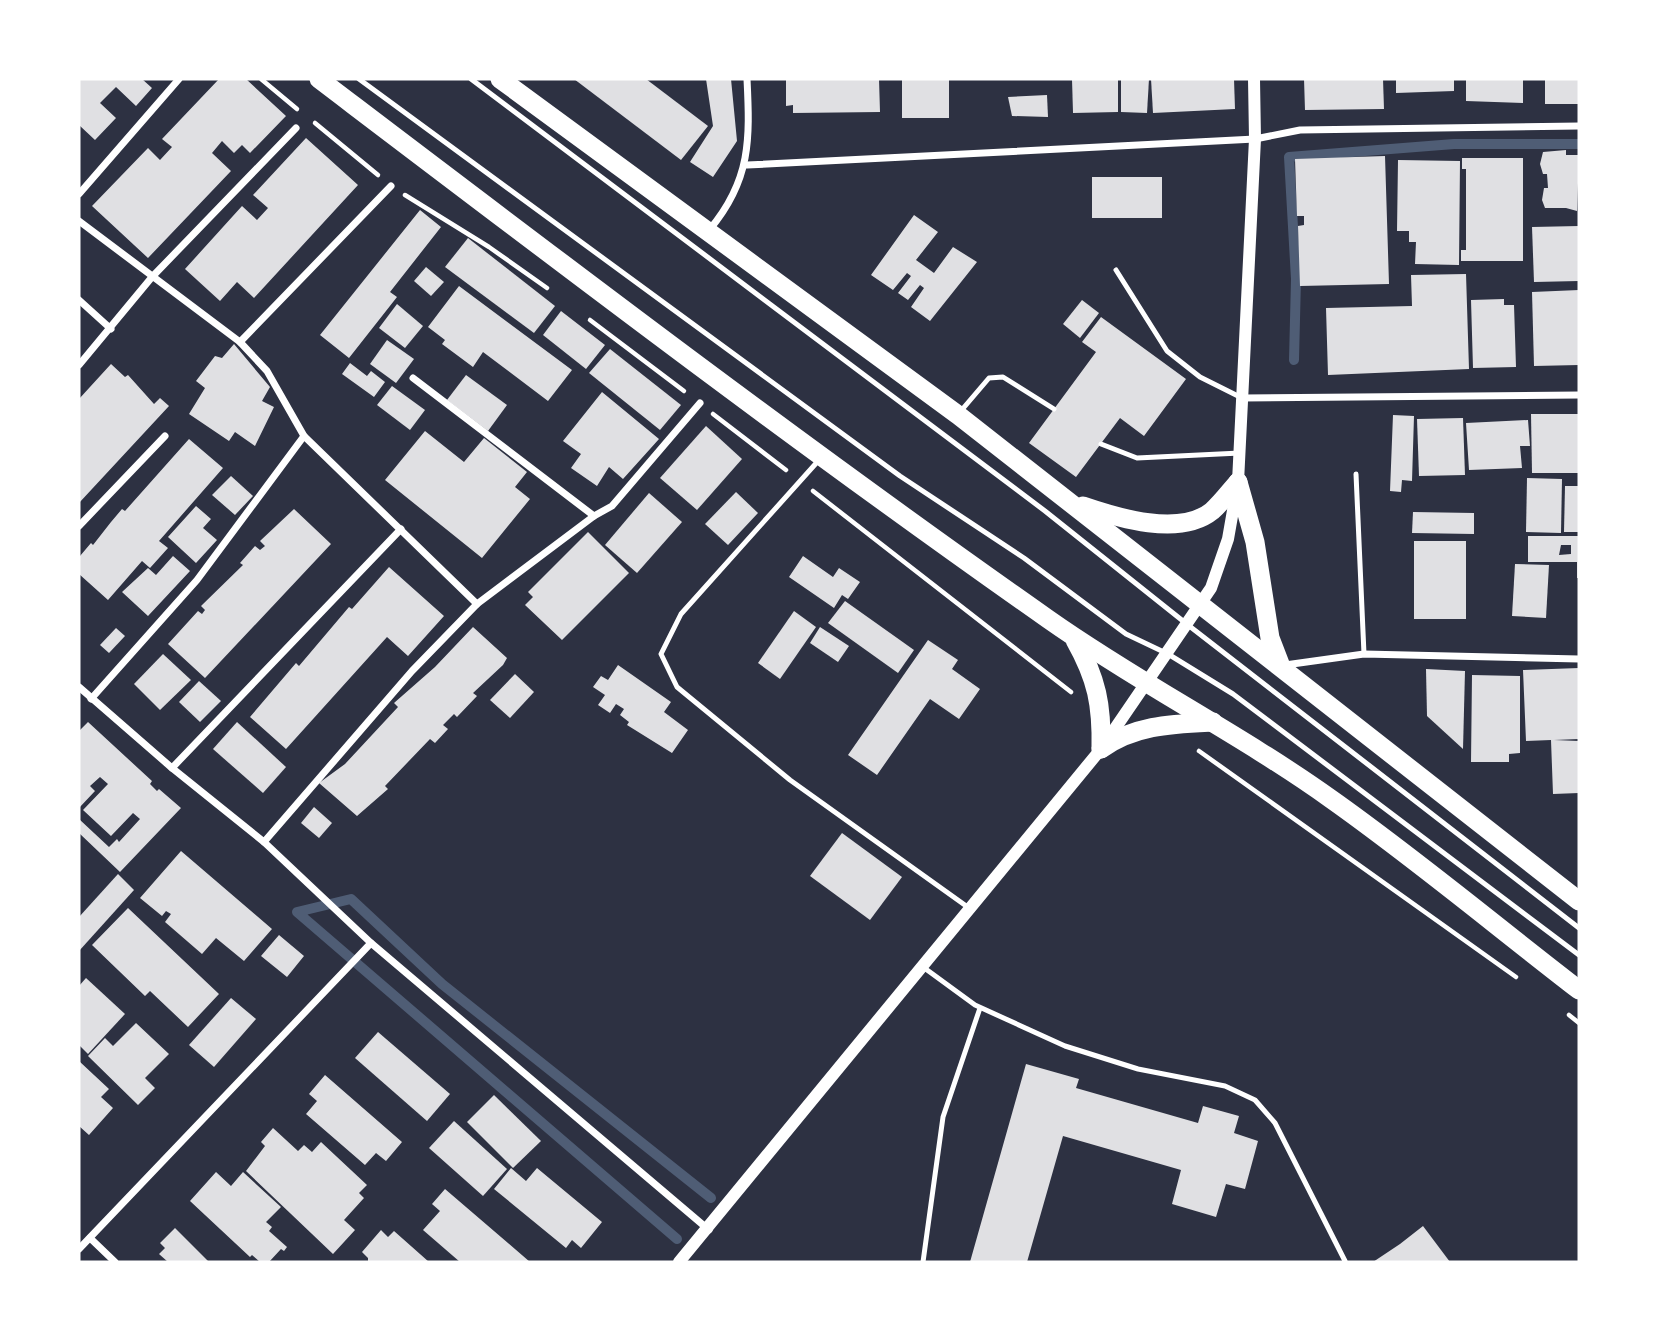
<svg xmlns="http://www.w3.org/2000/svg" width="1658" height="1341" viewBox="0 0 1658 1341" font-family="'Public Sans',sans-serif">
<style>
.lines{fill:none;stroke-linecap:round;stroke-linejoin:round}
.stream{stroke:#4f5d75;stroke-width:10}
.building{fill:#e0e0e3;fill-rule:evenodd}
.path{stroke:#fff;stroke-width:4.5}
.service{stroke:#fff;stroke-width:5}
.minor{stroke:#fff;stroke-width:7}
.tertiary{stroke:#fff;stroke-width:12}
.trunk{stroke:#fff;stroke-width:19}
</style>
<rect width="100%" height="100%" fill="#2d3142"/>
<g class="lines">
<!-- stream -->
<g class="stream">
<path d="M1294 360 1296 279 1289 157 1454 144H1579"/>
<path d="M677 1239 297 912 351 899 442 984 711 1198"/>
</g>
</g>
<!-- building -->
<g class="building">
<path d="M79 79H142L152 88 136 106 116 87 100 103 116 118 95 140 79 125Z"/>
<path d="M219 79H246L286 116 250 153 242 145 234 153 222 141 212 153 231 171 148 258 92 206 148 148 160 160 172 147 162 139Z"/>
<path d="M574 79H646L708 126 681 160Z"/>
<path d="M706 79H731L737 141 713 177 690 162 713 126Z"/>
<path d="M786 79H879L880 112 793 113V105L786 106Z"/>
<rect x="902" y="79" width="47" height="39"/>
<path d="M1072 79H1118V112L1073 113Z"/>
<path d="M1121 79H1149L1147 113 1121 112Z"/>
<path d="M1151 79H1234L1235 109 1153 113Z"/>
<path d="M1304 79H1383L1384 109 1305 110Z"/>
<path d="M1396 79H1454V91L1396 93Z"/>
<path d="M1466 79H1523V103L1466 101Z"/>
<rect x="1545" y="79" width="34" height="25"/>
<path d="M1047 95 1048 117 1012 116 1008 97Z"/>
<path d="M306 138 358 185 254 298 237 282 220 301 185 269 242 206 257 220 268 208 253 195Z"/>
<path d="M1566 150V155H1579L1577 211 1566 208H1545L1542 200 1544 188H1548L1547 174H1543L1540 164 1543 152Z"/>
<path d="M1385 156 1389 284 1300 286 1298 226 1304 225V216H1297L1295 159Z"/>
<path d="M1462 158H1523V261H1461V250H1466V169H1462Z"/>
<path d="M1398 160 1460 161 1459 265 1415 264 1416 242H1409V231H1397Z"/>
<rect x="1092" y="177" width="70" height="41"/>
<path d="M420 210 441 227 390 292 397 297 349 358 320 335Z"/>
<path d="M914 215 938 232 916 260 934 273 953 247 977 262 930 321 911 307 924 288 920 285 908 300 898 293 911 276 907 273 893 290 871 275Z"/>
<path d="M1579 226V281L1534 282 1532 227Z"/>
<path d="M468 238 555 306 534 333 445 267Z"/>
<path d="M426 267 444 282 431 296 414 281Z"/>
<path d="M1466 274 1469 369 1328 375 1326 308 1412 306 1411 275Z"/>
<path d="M459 286 572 370 548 401 483 352 473 367 442 344 445 340 428 327Z"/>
<path d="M1579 290V365L1534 366 1532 292Z"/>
<path d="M1504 299V305H1514L1516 367 1473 368 1471 300Z"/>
<path d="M1082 300 1099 313 1080 338 1063 324Z"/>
<path d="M397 304 423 326 405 348 379 328Z"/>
<path d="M561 311 605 345 586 369 543 335Z"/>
<path d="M1101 317 1186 379 1144 436 1120 418 1076 477 1029 443 1096 352 1082 342Z"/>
<path d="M387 340 414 359 396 383 370 364Z"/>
<path d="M234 344 270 387 262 401 274 407 255 446 235 432 229 441 189 414 205 388 196 381 215 356 222 358Z"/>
<path d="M610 349 681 405 660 430 589 373Z"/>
<path d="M350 363 367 376 371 371 385 382 374 397 342 374Z"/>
<path d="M111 364 125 377 128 375 154 404 160 398 169 406 79 503V399Z"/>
<path d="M466 375 507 405 488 431 447 400Z"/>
<path d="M392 386 425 410 410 430 377 405Z"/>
<path d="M602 392 659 439 623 479 609 467 597 486 571 468 581 454 563 441Z"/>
<path d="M1531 414H1579V473H1532Z"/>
<path d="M1393 415 1414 416 1412 481 1402 480 1401 492 1390 491Z"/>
<path d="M1463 418 1465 475 1419 476 1417 419Z"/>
<path d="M1528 420 1530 446H1520L1522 468 1469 470 1466 423Z"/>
<path d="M706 426 742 459 697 510 660 478Z"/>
<path d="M425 431 464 462 484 438 527 472 515 487 530 499 482 558 385 480Z"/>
<path d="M189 439 223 468 159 541 168 548 150 568 142 561 108 600 79 574 80 556 91 543 93 545 111 522 122 509 125 511Z"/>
<path d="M231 476 253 496 235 515 212 495Z"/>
<path d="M1527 478 1562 479 1561 533 1526 532Z"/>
<path d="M1565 486H1579V532H1564Z"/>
<path d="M736 492 758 513 728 545 705 524Z"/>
<path d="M649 493 682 522 637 573 605 545Z"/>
<path d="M196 506 211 519 203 528 217 540 196 563 168 537Z"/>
<path d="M294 509 331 544 205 678 168 644 198 611 202 614 205 610 201 606 243 565 240 563 255 546 260 550 265 546 260 541Z"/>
<path d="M1413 512 1474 513V534L1412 533Z"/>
<path d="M588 532 629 573 562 640 525 605 533 597 528 592Z"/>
<path d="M1528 536H1579V578H1577V562H1528ZM1561 545H1571V554L1559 555Z"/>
<rect x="1414" y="541" width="52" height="78"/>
<path d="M173 556 190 571 148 616 122 592 148 568 156 575Z"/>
<path d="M803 556 833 577 839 568 860 582 848 599 842 595 834 608 789 577Z"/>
<path d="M1515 564 1549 565 1546 618 1512 616Z"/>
<path d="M389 567 444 616 408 656 387 637 286 749 250 717 296 663 299 666 349 607 352 609Z"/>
<path d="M845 601 914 650 898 673 828 623Z"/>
<path d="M794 611 816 627 780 679 758 663Z"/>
<path d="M473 627 507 658 503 665 473 693 477 696 457 717 454 714 443 725 448 729 435 743 430 739 385 786 388 789 357 816 319 783 345 764 398 707 394 703 435 667Z"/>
<path d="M820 627 849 646 838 662 810 643Z"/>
<path d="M116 628 125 636 109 653 100 645Z"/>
<path d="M928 640 958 660 952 669 980 689 959 719 930 699 877 775 848 755Z"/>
<path d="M163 654 191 680 160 710 134 684Z"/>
<path d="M618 665 671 702 664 712 688 730 672 753 627 725 629 722 620 715 624 709 616 704 610 713 598 705 605 695 593 687 601 676 608 680Z"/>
<path d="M1579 668V739L1554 740 1579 741V793L1553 794 1551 740 1526 741 1523 670Z"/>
<path d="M1426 669 1465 671 1463 749 1427 716Z"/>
<path d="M515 674 534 692 510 718 490 700Z"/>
<path d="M1472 675 1520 676V753L1509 754V762H1471Z"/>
<path d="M199 681 221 701 200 722 179 702Z"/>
<path d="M88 722 152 781 150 784 157 791 159 789 181 808 120 872 79 833V819L109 847 117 839 119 842 140 819 133 813 111 836 83 810 108 784 100 777 90 786 95 791 79 808V731Z"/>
<path d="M237 722 286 767 263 793 213 749Z"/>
<path d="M314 807 332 823 319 838 301 823Z"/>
<path d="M842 833 902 877 870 920 810 876Z"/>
<path d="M181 851 272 929 244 961 216 938 202 954 165 922 171 914 166 911 162 916 140 898Z"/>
<path d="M118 874 134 890 79 951V917Z"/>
<path d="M128 908 219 994 188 1027 150 991 145 996 92 945Z"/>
<path d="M279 935 304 956 287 977 261 956Z"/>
<path d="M86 978 125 1014 88 1054 79 1045V986Z"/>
<path d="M231 998 256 1019 214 1067 189 1045Z"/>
<path d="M136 1023 169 1054 145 1078 155 1088 138 1105 88 1056 105 1038 113 1046Z"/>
<path d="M378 1032 450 1094 427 1121 355 1058Z"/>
<path d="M79 1061 109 1089 101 1097 113 1108 89 1135 79 1126Z"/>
<path d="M1026 1064 1079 1079 1076 1088 1198 1123 1203 1106 1239 1116 1234 1133 1258 1141 1245 1189 1226 1184 1216 1217 1172 1204 1181 1170 1063 1136 1027 1262H970Z"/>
<path d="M325 1075 402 1142 386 1161 376 1153 365 1165 306 1114 317 1101 309 1094Z"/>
<path d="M494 1095 541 1141 513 1168 467 1122Z"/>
<path d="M454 1121 507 1169 483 1196 429 1148Z"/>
<path d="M273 1128 298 1151 304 1145 312 1152 321 1142 367 1185 359 1193 364 1198 344 1220 355 1230 333 1254 246 1171 265 1146 261 1142Z"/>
<path d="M511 1168 526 1181 537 1168 602 1222 581 1248 572 1240 566 1248 494 1189Z"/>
<path d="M216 1172 231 1186 243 1172 281 1207 266 1222 272 1227 269 1231 287 1247 284 1251 281 1249 269 1262H260L252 1255 250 1257 190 1201Z"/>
<path d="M445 1189 530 1262H460L423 1230 440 1211 432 1204Z"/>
<path d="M1423 1226 1450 1262H1373L1400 1244Z"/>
<path d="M175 1228 209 1262H168L159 1254 165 1248 160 1243Z"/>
<path d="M381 1230 388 1237 394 1231 429 1262H368V1258L362 1252Z"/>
</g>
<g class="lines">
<!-- path -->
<g class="path">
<path d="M261 79 297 109"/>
<path d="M315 123 378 175"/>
<path d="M405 195 489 247 547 288"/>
<path d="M590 320 684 391"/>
<path d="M713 414 786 470"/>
<path d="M813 491 1071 692"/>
<path d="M1199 751 1516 977"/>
<path d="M1569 1015 1579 1023"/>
</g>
<!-- service -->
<g class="service">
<path d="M359 79 900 476 1024 558 1126 634 1168 654 1233 694 1579 955"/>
<path d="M471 79 1045 511 1188 625 1579 928"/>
<path d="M1116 270 1167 351 1200 377 1240 397"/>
<path d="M960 412 989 378 1003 377 1054 409"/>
<path d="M1101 444 1137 458 1240 453"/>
<path d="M819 460 681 614 661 654 677 687 790 780 969 908"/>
<path d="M1356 474 1364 654"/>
<path d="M923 967 975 1005 1065 1046 1138 1069 1225 1086 1255 1100 1275 1123 1345 1261"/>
<path d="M923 1262 943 1117 980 1008"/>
</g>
<!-- minor -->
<g class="minor">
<path d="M747 165 1255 139 1300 130 1579 126"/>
<path d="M79 194 179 79"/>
<path d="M79 221 240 342 267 371 304 436 477 604"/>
<path d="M710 229C751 180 750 139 747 79"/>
<path d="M79 300 111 329"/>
<path d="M240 342 391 186"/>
<path d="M79 365 152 277 296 128"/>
<path d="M413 378 594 516"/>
<path d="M1243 398 1579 395"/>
<path d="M79 526 165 436"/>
<path d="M1285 665 1364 654 1579 659"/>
<path d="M79 687 172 768 264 842 371 943 709 1230"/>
<path d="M91 699 197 580 304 436"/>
<path d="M172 768 401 529"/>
<path d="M264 842 412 671 477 604 594 516 612 506 700 403"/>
<path d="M90 1238 115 1262"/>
<path d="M79 1249 371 943"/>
</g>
<!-- tertiary -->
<path class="tertiary" d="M679 1262 1101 749 1211 588 1228 539 1238 482 1255 139 1254 79"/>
<!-- trunk -->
<g class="trunk">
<path d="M319 79C560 262 800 445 1048 619 1140 684 1240 734 1331 799 1416 859 1497 927 1579 990"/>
<path d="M500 79 958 415 1579 901"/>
<path d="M1238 482 1255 542 1270 638 1280 664"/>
<path d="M1083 506C1118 518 1180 537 1212 511 1222 502 1230 491 1238 482"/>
<path d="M1075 640C1097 679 1102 705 1101 749"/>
<path d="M1101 749C1134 725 1172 724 1213 722"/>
</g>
</g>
<!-- border -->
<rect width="1658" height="1341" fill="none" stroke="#ffffff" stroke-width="161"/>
</svg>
